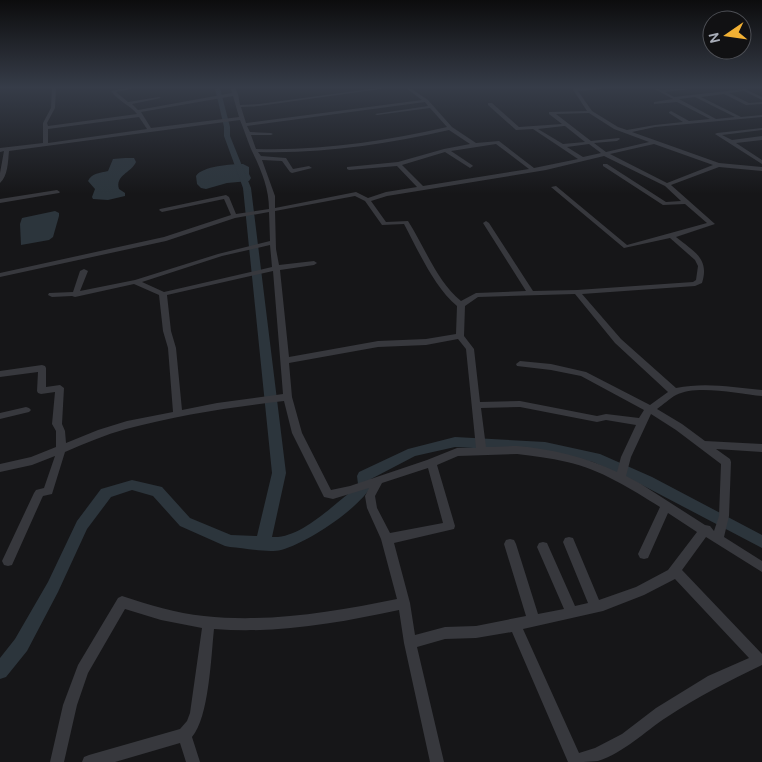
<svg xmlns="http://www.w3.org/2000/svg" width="762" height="762" viewBox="0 0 762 762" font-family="'DM Sans',sans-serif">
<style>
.water{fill:#2c353c}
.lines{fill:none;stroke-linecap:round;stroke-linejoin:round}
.canal{fill:#2c353c;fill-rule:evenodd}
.street{fill:#37383d;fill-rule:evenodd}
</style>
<rect width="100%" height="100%" fill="#161618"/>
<!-- water -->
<g class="water">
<path d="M125 158H134L136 162C131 173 115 175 119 189L125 193V196L108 200 93 199 92 197 95 189 88 181C92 173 100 173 108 171L113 159Z"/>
<path d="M243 164 249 167V174L251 178 249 181 227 183 206 189 201 188 197 184 196 176C202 166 232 164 243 164Z"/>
<path d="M55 211 59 213V216L53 237 49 240 21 245 20 224 22 218Z"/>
</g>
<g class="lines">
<!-- canal -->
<path class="canal" d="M215 88H220L230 127V136L251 188 286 473 272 537C300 539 332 506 353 490L358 484 357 476 359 472 408 449 455 437 545 442 600 454 652 477 762 535V548L642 485 593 462 545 452 455 447 415 456 371 479 372 485C359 509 307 543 281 550 268 553 244 548 230 547L225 546 180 526 153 496 132 490 111 497 87 529 58 592 27 651 6 677 0 679V658L15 639 48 582 77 521 101 489 132 480 162 487 190 518 231 535 257 536 272 473 243 188 224 136V127Z"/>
<!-- street -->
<g class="street">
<path d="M52 88H56L55 108 47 123 48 126 137 114C130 105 118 101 111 91L127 88H135L116 92 128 102 159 97 161 98 132 104 138 110 232 93 231 88H235L238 94 240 105 259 104 378 88H387L259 106 241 107 246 123 422 100 406 88H410L428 100 452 127 476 143 499 141 534 168 578 159 533 129 516 130 488 105V103H492L519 127 562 124 549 114V112L587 111 572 88H603L601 89 578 91 592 111 618 127 627 130 655 125 683 122 669 113V112L671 111 689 121 710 119 677 102 654 104V102L673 99 653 88 661 90 697 88 665 92 674 97 745 89 762 97V100L744 91 729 93 749 103 762 102V104L746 105 724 94 701 97 741 117 762 115V117L655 127 632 132 719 163 762 167V171L719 167 671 185 715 224 676 237C693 251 710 258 702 283L695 286 582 294 621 339 676 388C705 382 732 387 762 390V396C739 394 697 384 676 395 670 398 663 405 657 409L682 424 705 441 762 444V452L716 449 730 459 731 462 729 516 724 537 762 561V572L706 537 682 570 762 654V665C729 681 697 697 667 717 644 732 625 752 598 761 590 762 577 762 568 762L512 632 476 638 445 639 417 647 444 762H430L404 643 399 610C338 623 277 634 214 629 211 657 209 717 192 737L200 762H186L180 743 115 762H82L84 757 89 755 180 729 187 721 190 713 202 628 161 620 125 609 88 673 77 705 64 762H50L63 705 78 665 118 598 122 596C149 605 176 613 204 616 268 623 333 612 397 599L381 539 367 508 365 496 369 488 333 499 324 497 292 433 284 401C231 407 178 415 126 429 105 435 85 443 65 452L52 494 43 496 42 498 12 565 8 566 4 565 2 561 34 493 36 490 44 488 55 456 32 465 0 472V464L31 457 56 447V431L52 424 55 392 41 394 38 393 37 391 38 372 0 377V371L42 365 45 366 46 368V387L60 385 64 388 62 424 65 431 66 443 98 430 127 421 173 412 168 348 163 331 159 295 134 284 75 297 72 296 52 297 48 295 49 293 73 292 80 271 84 269 88 271 80 291 135 280 218 254 270 241 269 212 235 218 166 241 0 277V273L164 237 231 215 224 199 162 212 159 210 160 209 226 195 229 197 236 214 269 209C269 187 260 168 251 149 247 139 244 130 240 120L9 151C8 161 8 176 0 183V173L4 151 0 152V148L43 143V123L51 108ZM233 96 239 117 151 128 141 112ZM695 97 735 117 716 119 679 99ZM425 102 428 106 375 114 377 115 430 108 447 127C384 141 321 151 256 149L251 135H271L273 134 271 133 250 132 247 126ZM589 113 614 129 649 142 606 152 594 143 617 141 620 139 619 138 591 141 556 114ZM139 117 147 129 48 143V129ZM564 126H565L585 142 563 144 538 129ZM449 130 470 144 444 149 398 162 347 167V169L349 170 397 166 417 187 386 192 368 198 356 192 275 208V196L262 160 282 161 290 172 292 173 312 168 309 166 293 169 286 158 261 156 258 152C323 154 386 144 449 130ZM496 144 529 169 423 186 402 165 445 152 470 168 473 166 472 165 451 151ZM589 144 601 153 583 157 567 147ZM654 144 713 165 667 183 610 154ZM604 156 665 186 681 201 666 202 607 164H603V166L663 205 685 204 707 223 627 245 556 186 551 187 624 248 670 238 695 260 698 266 696 280 693 282 577 290 533 291 489 223 486 221 483 223 526 291 476 293 461 301C438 283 424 246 408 221L386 222 371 201 387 196 546 170ZM355 196 365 201 382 225 404 224C418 250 434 287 457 306L456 334 426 339 378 341 289 357 280 270 314 265 317 263 314 261 279 265 276 249 275 211ZM270 245 272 267 164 292 142 282 222 256ZM273 271 283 394 217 403 182 410 176 348 171 331 167 295ZM575 294 615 343 668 392 650 405 586 372 551 364 520 361 516 364 517 366 551 370 581 376 644 410 639 418 606 414 597 416 520 401 480 402 474 349 464 336 465 306 478 297ZM458 339 466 349 476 448H457L427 460 350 486 331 490 302 433 292 397 289 363 378 347 426 345ZM520 407 597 422 606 420 636 425 621 457 617 472C586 457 551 449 517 446 507 446 496 447 486 447L481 408ZM651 414 676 430 721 464 719 516 714 531 710 526 705 525 641 484 626 476 631 457ZM517 454C533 456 550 458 567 462 600 469 631 489 660 507L638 554 640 558 644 559 648 558 668 513 697 532 668 570 636 587 599 600 573 538 569 537 565 538 563 542 588 603 575 606 547 543 543 542 539 543 537 547 564 609 538 614 516 544 514 540 510 539 506 540 504 544 526 616 476 626 445 627 415 635 410 603 394 543 454 529 455 526 437 465 458 456ZM428 468 443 523 390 533 377 508 375 496 382 483ZM675 579 749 658 708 676 656 708 622 734 595 748 579 753 523 629 603 611 644 595Z"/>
<path d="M762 128V130L722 135 732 140 762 136V140L736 143 762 160V164L715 134 717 133Z"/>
<path d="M57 190 60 192 59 193 0 203V199Z"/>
<path d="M26 407 29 408 31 410 29 412 0 419V413Z"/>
</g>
</g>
<!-- sky -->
<linearGradient id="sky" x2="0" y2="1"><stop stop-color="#0c0c0d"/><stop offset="0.45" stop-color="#363c48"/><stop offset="1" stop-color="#363c48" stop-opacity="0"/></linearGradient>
<rect width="762" height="194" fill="url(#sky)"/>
<!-- north arrow -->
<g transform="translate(727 35) rotate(257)"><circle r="24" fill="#111113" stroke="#4d4f55"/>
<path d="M0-4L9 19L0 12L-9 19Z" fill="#f2b134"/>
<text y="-8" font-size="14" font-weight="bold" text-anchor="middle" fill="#a8adb8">N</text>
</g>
</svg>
